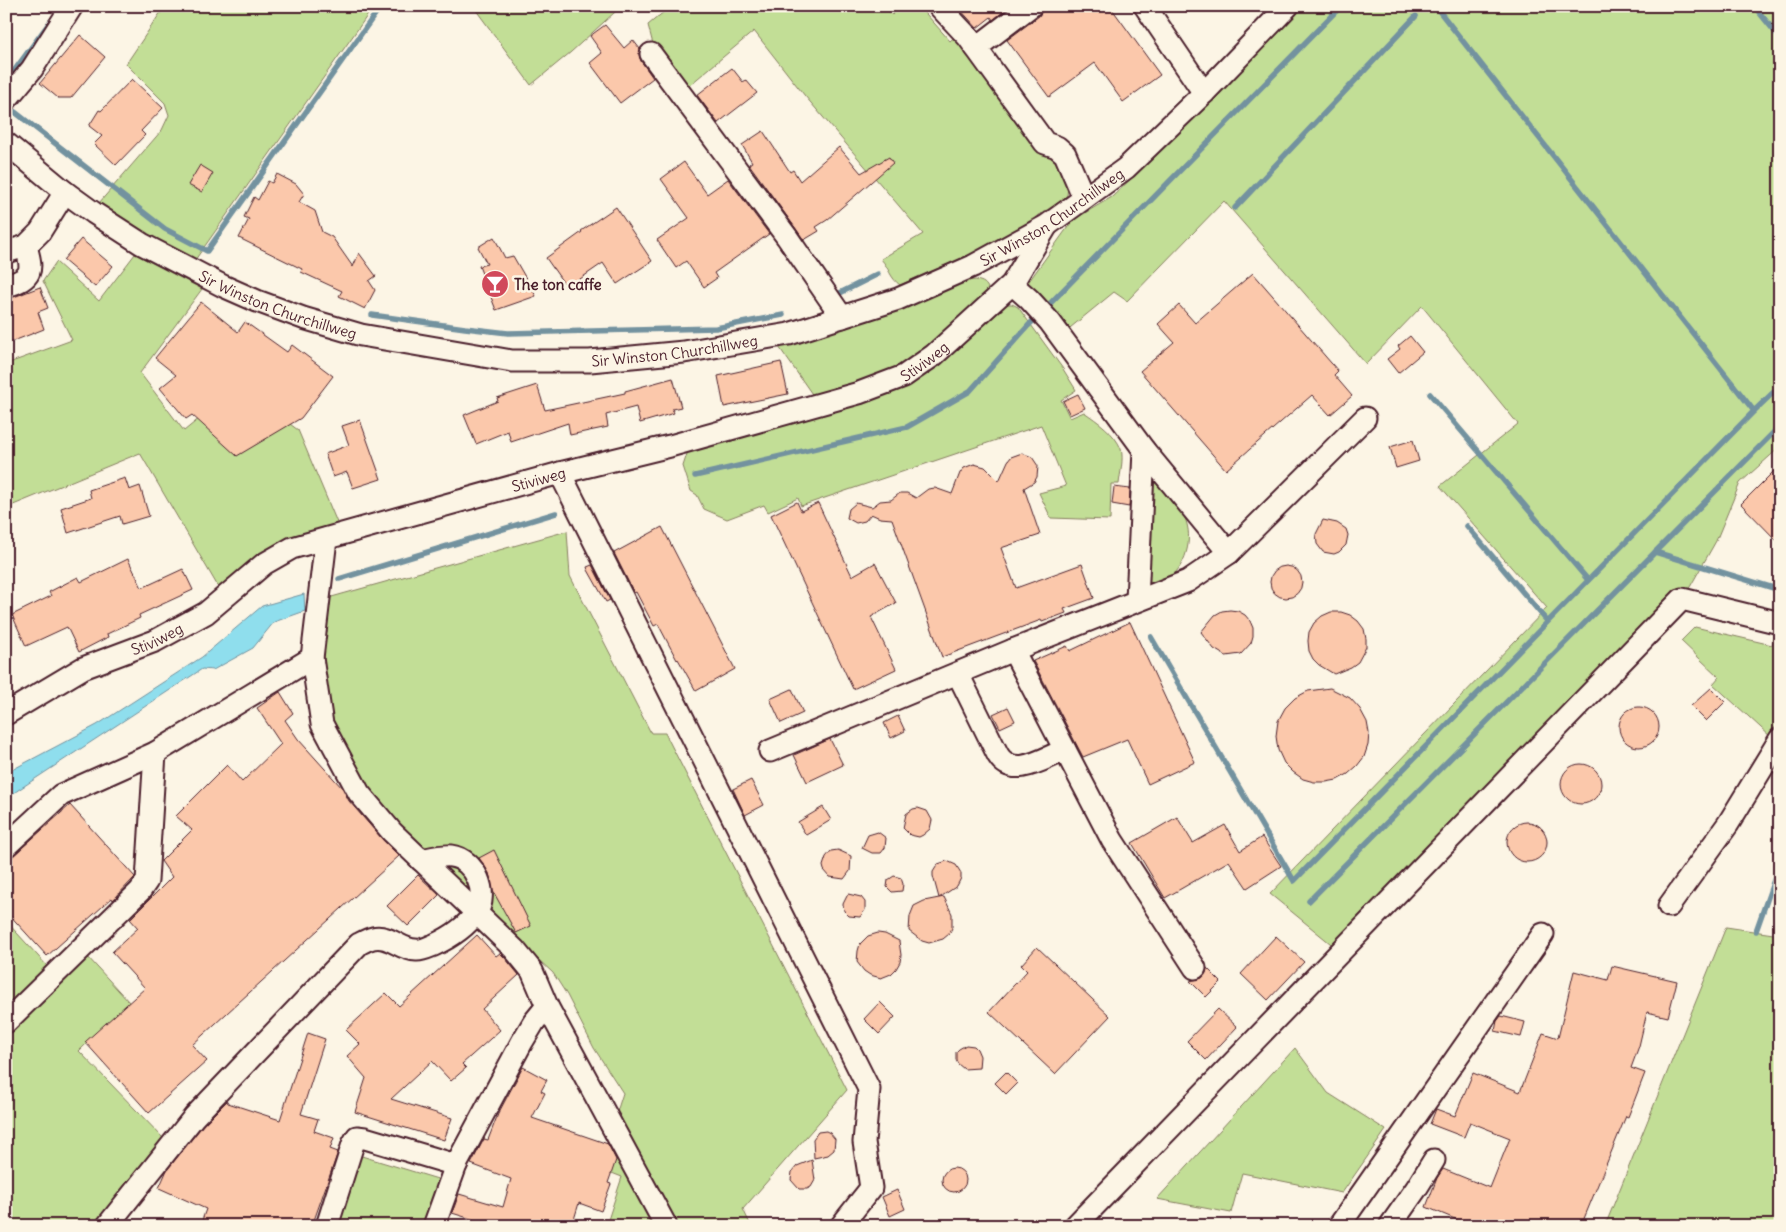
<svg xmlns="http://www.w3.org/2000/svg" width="1786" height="1232" viewBox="0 0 1786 1232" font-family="Delius,sans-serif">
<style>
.green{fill:#c2de96;stroke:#867e60}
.water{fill:#8fdeed;stroke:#73929f}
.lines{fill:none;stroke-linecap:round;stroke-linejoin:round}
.stream{stroke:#73929f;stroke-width:5.5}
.building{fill:#fbc8ab;stroke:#4a1f2b}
.minor-casing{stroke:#4a1f2b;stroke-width:25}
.minor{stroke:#fcf5e5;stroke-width:21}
.labels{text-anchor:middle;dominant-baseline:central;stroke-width:5;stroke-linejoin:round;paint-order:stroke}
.street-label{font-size:15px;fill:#4a1f2b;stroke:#fcf5e5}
.poi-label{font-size:15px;font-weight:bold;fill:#4a1f2b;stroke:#fcf5e5;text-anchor:start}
</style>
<rect width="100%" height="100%" fill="#fcf5e5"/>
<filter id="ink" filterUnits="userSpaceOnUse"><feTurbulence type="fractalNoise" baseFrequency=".02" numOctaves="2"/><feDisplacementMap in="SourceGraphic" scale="10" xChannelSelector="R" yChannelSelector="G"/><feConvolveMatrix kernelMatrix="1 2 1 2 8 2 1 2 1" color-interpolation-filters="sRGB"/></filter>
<g filter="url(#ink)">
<!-- green -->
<g class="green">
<path d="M165 6H374L195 260 147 236 99 203 162 130 169 115 165 103 126 64Z"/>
<path d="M473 6H611L615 12 571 52 531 85Z"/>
<path d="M671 6H884L892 15 901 6H919L950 41 958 34 1060 159 1068 187 1067 195 1061 201 1014 231 974 253 900 285C890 278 889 268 881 259L923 234 805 96 754 31 685 89 654 48 648 25Z"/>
<path d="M1301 6H1780V409L1777 412 1780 415V447L1740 483 1716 541 1690 587 1629 641 1336 948 1270 894 1547 608 1440 486 1518 424 1422 306 1366 364 1224 201 1127 301 1114 292 1065 332 1027 284 1073 220 1112 197 1136 174Z"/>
<path d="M135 254 202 289 140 373 184 431 239 386 298 430 338 525 270 548 220 590 140 453 6 508V364L72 340 43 281 56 262 99 301Z"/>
<path d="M975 280C981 281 985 282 988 288L983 299 924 354 881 377 814 397 779 347 889 313 966 281Z"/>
<path d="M1007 304H1012L1018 307 1063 369 1076 390 1061 400 1070 418 1084 412C1097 421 1115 433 1121 449 1124 459 1120 474 1119 484H1111L1110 520 1051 518 1039 493 1066 486 1041 425 801 506 798 498 768 512 764 505 727 519 704 509 697 495 691 491 683 466 688 451 913 381 940 366Z"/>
<path d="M1152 483H1159C1167 493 1177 503 1183 514 1194 534 1188 563 1170 578 1164 582 1155 584 1148 587Z"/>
<path d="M567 531 570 576 651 733H665L847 1090 743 1209 751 1226H606L622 1177 599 1168 623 1093 594 1048 567 995 553 973 430 859 361 786 324 705 322 669 328 598Z"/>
<path d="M1695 627 1772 645 1775 633 1780 634V727L1772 738 1713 684 1719 677 1681 641Z"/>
<path d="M6 921 48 967 76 944 129 1002 79 1051 165 1140 100 1226H6Z"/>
<path d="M1726 927 1780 935V1226H1605Z"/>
<path d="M1295 1048 1328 1093 1386 1130 1342 1193 1242 1173 1231 1213 1157 1199Z"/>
<path d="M355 1154 441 1180 424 1226H331Z"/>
</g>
<!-- water -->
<path class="water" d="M304 594 305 611 274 622 253 648 213 670 202 669 6 798V773L97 725 202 657 262 606Z"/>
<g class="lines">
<!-- stream -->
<g class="stream">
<path d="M1754 6 1780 38"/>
<path d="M1436 7 1754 411 1780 386"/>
<path d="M6 82 50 22"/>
<path d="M15 112 165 229 207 251 381 6"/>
<path d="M1235 208 1416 16"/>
<path d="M834 296 878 274"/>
<path d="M372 315 465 328 508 333 716 328 783 315"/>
<path d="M1430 394 1588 580"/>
<path d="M695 476 907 427 970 391 1028 326 1341 6"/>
<path d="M1467 526 1547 621"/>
<path d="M1655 552 1780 590"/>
<path d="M339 579 556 513"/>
<path d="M1151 637 1294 881 1754 411"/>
<path d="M1309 901 1780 426"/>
<path d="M1756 931 1780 863"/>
</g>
</g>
<!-- building -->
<g class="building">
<path d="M957 6H1010L993 20 991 17 977 28Z"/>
<path d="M1043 6H1110L1160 75 1123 102 1095 63 1049 97 1007 40 1039 16 1042 11Z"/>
<path d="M605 25 624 48 633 40 640 49 639 55 641 61 653 78 620 103 590 63 602 53 590 36Z"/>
<path d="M80 35 105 57 71 98H58L40 83Z"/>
<path d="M732 68 743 82 746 80 757 93 718 123 697 95Z"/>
<path d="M132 79 163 108 141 131 145 135 116 165 94 144 102 136 89 126 99 110 101 111Z"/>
<path d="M763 131 790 172 793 170 800 181 839 147 861 173 889 157 893 163 827 220 816 227 819 231 804 240 749 164 752 162 742 145Z"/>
<path d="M684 162 707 194 728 179 769 234 714 273 717 278 704 287 686 261 676 268 657 240 689 218 661 179Z"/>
<path d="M200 165 213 173 202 192 188 185Z"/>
<path d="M277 174 296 184 304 194 299 202 315 211 322 232 332 237 353 267 359 253 376 276 369 281 375 290 365 309 339 296 342 291 301 272 302 269 239 238 249 219 244 217 254 197 258 200 268 181 272 183Z"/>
<path d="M616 207 652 261 617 284 603 263 567 288 546 258 582 232 581 231Z"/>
<path d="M494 237 505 258 513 256 536 296 496 310 479 266 487 264 478 247Z"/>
<path d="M81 239 113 266 95 287 63 260Z"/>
<path d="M1253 273 1338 371 1334 375 1352 396 1330 415 1312 395 1226 470 1140 371 1174 342 1158 324 1179 305 1195 323Z"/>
<path d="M40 287 48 308 38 312 44 329 6 344V300Z"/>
<path d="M201 302 238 332 245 322 287 352 292 345 333 376 301 418 237 456 192 415 186 419 160 388 176 375 155 358Z"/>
<path d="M1410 336 1423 352 1398 373 1387 359 1400 349 1398 346Z"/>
<path d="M781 362 788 394 724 407 718 376Z"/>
<path d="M673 378 681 407 672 409 674 413 640 423 636 407 606 415 608 427 570 435 568 423 511 442 508 431 476 444 464 415 498 401 497 398 537 385 545 410 625 393V391Z"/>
<path d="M1078 394 1085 408 1070 415 1063 401Z"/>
<path d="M360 420 381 479 353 488 347 472 333 477 325 454 349 445 342 426Z"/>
<path d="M1413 440 1419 461 1396 468 1390 447Z"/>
<path d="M1022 453 1032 457 1038 466 1037 477 1034 482 1024 488 1040 535 1001 548 1016 588 1082 564 1094 598 1064 609 1066 613 1042 622 1041 620 942 657 892 519 880 518 871 514 865 521 856 523 847 518 849 509 856 503 872 507 880 501 891 500 900 493H907L916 498 928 489 935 488 952 494 960 473 964 468 974 464 985 467 999 481 1008 461 1011 457Z"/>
<path d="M1780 465V544L1741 504Z"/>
<path d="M125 478 129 490 140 486 149 516 122 524 120 516 68 533 61 508 91 498 89 490Z"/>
<path d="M1114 487 1130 489 1129 507 1112 504Z"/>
<path d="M797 502 801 511 818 503 852 576 875 563 896 603 871 617 896 669 853 689 771 515Z"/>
<path d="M1323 520 1337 523 1346 529 1348 535 1346 545 1339 552 1334 554 1323 552 1317 544 1316 534Z"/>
<path d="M662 527 735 669 696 691 678 659 677 660 658 624 654 626 636 592 634 593 614 553Z"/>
<path d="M128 559 142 588 183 569 193 590 139 615 140 618 107 634 108 637 79 652 67 627 26 646 12 615 51 596 49 592 78 577 81 582Z"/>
<path d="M592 565 610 600 606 602 588 570 587 567Z"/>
<circle cx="1286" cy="582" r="16"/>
<path d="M1230 610 1238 611 1245 615 1250 621 1253 628V636L1251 643 1241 654 1226 656 1214 649 1201 632 1215 615 1222 611Z"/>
<path d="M1331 612H1341L1350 615 1358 621 1364 629 1366 639V647L1358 662 1351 667 1334 674 1319 665 1313 659 1309 651 1308 641 1309 632 1314 623 1322 616Z"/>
<path d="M1130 622 1195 762 1148 784 1127 739 1083 757 1033 661 1067 646 1070 651Z"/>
<path d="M1330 688 1350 698 1360 709 1367 722 1369 733 1368 745 1364 757 1357 766 1348 774 1337 780 1326 782H1314L1303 779 1293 772 1284 763 1278 750 1276 736 1278 721 1285 708 1295 698 1308 691Z"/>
<path d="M1711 688 1725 702 1706 721 1691 706Z"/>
<path d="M792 689 803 713 781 723 770 699Z"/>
<path d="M280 692 293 713 285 720 298 739 343 789 349 801 383 840 399 856 192 1045 207 1061 149 1113 85 1042 145 988 112 952 138 928 130 919 172 877 161 861 192 830 176 816 227 765 242 782 281 744 257 708Z"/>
<circle cx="1639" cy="727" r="20"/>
<path d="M1008 707 1015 721 1000 728 993 714Z"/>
<path d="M898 716 905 731 891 738 884 723Z"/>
<path d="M830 739 843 765 807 782 794 755Z"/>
<circle cx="1581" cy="784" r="20"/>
<path d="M751 780 764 805 745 815 733 789Z"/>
<path d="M70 805 135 877 113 900 112 898 47 956 6 911V858L14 855Z"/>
<path d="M823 807 831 820 806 835 798 822Z"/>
<path d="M918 808 927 811 932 820 930 829 923 835 919 837 910 835 903 828 906 814 913 809Z"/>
<path d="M1177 817 1193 843 1225 825 1240 851 1262 837 1281 866 1247 888 1229 861 1165 898 1132 843Z"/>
<circle cx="1527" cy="842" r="20"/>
<path d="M878 832 886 838 885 848 881 853H872L862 848 868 835Z"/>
<path d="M494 850 531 926 516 933 493 891 489 873 479 858Z"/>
<path d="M838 850 851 856 850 871 844 879 830 877 824 870 823 866 826 857 831 851Z"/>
<path d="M947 861 956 865 961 873V878L957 886 939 898 933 876V872L938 864Z"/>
<path d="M418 875 439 895 408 926 387 906Z"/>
<path d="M894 876 901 878 903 884 902 891 892 892 887 887 888 880Z"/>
<path d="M848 894 861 897 865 902V910L860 917 849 916 844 911 843 904Z"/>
<path d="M944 897 952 914V928L949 934 943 939 929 943 922 941 909 931 910 916 914 906 924 901Z"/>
<path d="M878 933 885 934 899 941 901 955 900 962 896 969 891 974 881 978 870 975 864 971 857 962 858 951 860 944 868 936Z"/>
<path d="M477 935 496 956 500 953 505 958 519 975 482 1009 500 1030 462 1064 466 1068 451 1081 432 1061 391 1099 452 1118 444 1140 355 1112 366 1078 347 1056 360 1044 346 1030 386 993 399 1006Z"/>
<path d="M1276 936 1304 962 1268 1000 1241 974Z"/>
<path d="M1037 947 1110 1016 1055 1074 989 1012 1027 971 1021 965Z"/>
<path d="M1612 966 1677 981 1668 1017 1647 1012 1639 1046 1631 1068 1645 1073 1628 1117 1626 1116 1581 1226H1472L1426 1207 1437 1178 1443 1169 1490 1188 1510 1138 1470 1122 1464 1137 1430 1124 1436 1109 1455 1116 1473 1073 1520 1092 1543 1033 1558 1038 1574 971 1608 980Z"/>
<path d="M1207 968 1221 982 1206 997 1190 981 1202 978 1206 973Z"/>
<path d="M880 1002 895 1017 879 1034 864 1019Z"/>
<path d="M1218 1009 1237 1027 1206 1060 1187 1041Z"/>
<path d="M1501 1016 1525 1022 1521 1037 1495 1031 1497 1021Z"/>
<path d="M308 1033 325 1039 301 1114 318 1119 314 1131 334 1138 330 1149 338 1152 312 1226H200L206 1209 159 1188 167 1170 203 1125 227 1101 228 1103 280 1120Z"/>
<path d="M966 1045 974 1046 977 1049 980 1056 979 1068 964 1069 958 1064 956 1060V1052L959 1049Z"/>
<path d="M523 1067 547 1080 541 1091 545 1093 532 1118 608 1144 616 1160 608 1183 611 1184 601 1211 579 1203 572 1226H477L478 1221 452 1213 459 1194 503 1207 511 1179 471 1164 484 1139 488 1140 498 1114Z"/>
<path d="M1006 1072 1017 1083 1006 1094 995 1083Z"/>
<path d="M826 1131 830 1133 835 1139 834 1150 828 1155 814 1158 813 1139 818 1132Z"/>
<path d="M812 1160 815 1180 811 1187 807 1189H799L791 1180 792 1172 797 1166Z"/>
<circle cx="954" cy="1180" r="12"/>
<path d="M897 1190 905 1209 890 1216 882 1197Z"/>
</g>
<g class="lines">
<!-- minor casing -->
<g class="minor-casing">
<g id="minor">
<path d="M939 6 968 37 1045 143 1057 147 1065 154 1084 198"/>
<path d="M1145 6 1204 93"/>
<path d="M976 48 1031 6"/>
<path d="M651 54 787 237 842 317"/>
<path d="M6 100 32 69 72 6"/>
<path id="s1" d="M6 143 65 192 94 213 142 244 223 286 257 301 303 318 361 335 512 361H590L684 352 789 334 898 299 973 266 1046 226 1126 168 1204 93 1288 6"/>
<path d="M6 252 26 246 40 232 65 192"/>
<path d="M1012 284 1029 299 1050 322 1144 450 1229 553"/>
<path d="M6 286C33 278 33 271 26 246"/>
<path d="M560 473 869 1089 864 1142 871 1188 841 1226"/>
<path d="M326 539 312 658 322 724 359 793 392 832 514 949 532 971 547 1006 534 1022 522 1042 456 1165 365 1138 357 1137 353 1144 327 1226"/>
<path d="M1137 600 1144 450"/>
<path d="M1013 650 1112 840 1195 968"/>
<path d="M958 674 998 755C1013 780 1044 758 1065 750"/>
<path id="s2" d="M6 714 83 668 155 641 206 613 264 564 292 548 560 473 670 446 859 393 904 376 934 355 1012 284 1046 227"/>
<path d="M770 751 1013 650 1188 581 1229 553 1365 418"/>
<path d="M6 846 61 795 155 753 312 658"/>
<path d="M1669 906 1728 824 1780 739"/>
<path d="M547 1006 666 1226"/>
<path d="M6 1022 140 891 147 881 155 753"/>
<path d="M107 1226 194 1117 359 944C363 942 368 939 373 938 389 934 400 950 416 950 421 951 429 947 434 945 449 938 466 927 476 913 490 894 475 859 451 856 442 855 431 858 421 860"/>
<path d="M434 1226 456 1165"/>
<path d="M1075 1226 1682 599 1780 623"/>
<path d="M1339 1226 1543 934"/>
<path d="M1390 1226 1416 1189 1434 1160"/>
</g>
</g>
<!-- minor -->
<use href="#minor" class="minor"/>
</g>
</g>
<!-- icons -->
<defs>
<g id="bar-disc" transform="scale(1.4375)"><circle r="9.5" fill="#d1495b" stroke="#fcf5e5"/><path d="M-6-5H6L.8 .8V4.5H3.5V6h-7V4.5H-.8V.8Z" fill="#fff"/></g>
</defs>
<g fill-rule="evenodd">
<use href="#bar-disc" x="495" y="284"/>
</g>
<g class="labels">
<!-- street labels -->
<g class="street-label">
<text stroke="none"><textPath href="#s1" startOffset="1129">Sir Winston Churchillweg</textPath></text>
<text stroke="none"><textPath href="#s1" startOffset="319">Sir Winston Churchillweg</textPath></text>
<text stroke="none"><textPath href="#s1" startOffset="724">Sir Winston Churchillweg</textPath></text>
<text stroke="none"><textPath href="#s2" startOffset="994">Stiviweg</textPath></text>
<text stroke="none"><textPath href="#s2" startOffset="589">Stiviweg</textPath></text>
<text stroke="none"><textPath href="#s2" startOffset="169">Stiviweg</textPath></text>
</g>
<!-- poi labels -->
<g class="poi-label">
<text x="514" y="284">The ton caffe</text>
</g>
</g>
<!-- margin -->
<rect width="1786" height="1232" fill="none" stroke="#fcf5e5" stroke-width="25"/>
<rect x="12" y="12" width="1761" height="1207" fill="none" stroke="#4a1f2b" stroke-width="2" filter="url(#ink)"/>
</svg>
